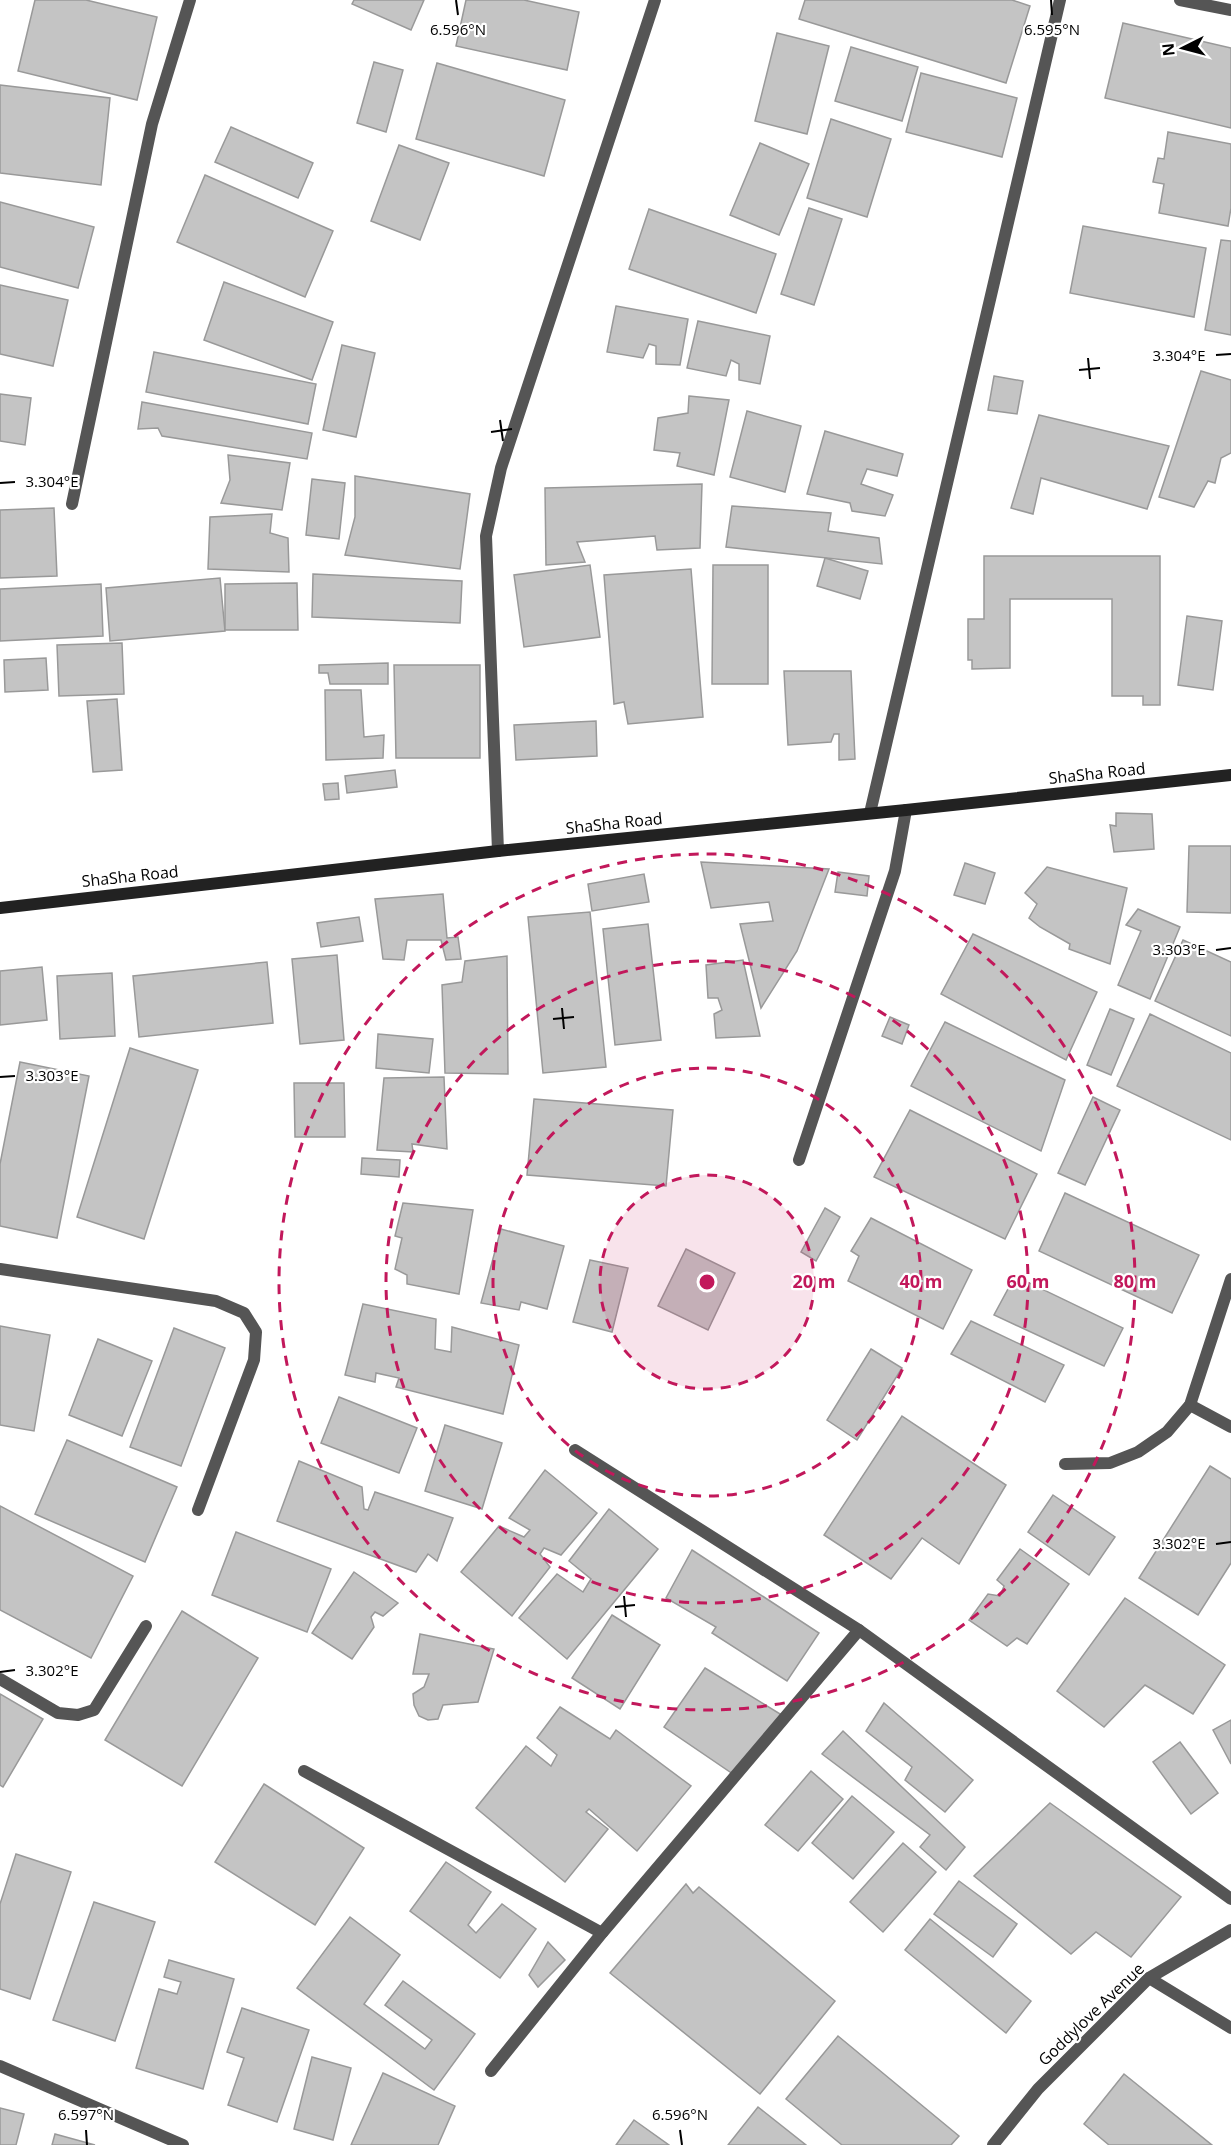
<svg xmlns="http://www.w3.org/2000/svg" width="1231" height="2145" viewBox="0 0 1231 2145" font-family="'Open Sans',sans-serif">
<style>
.building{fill:#c4c4c4;stroke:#999;stroke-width:1.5}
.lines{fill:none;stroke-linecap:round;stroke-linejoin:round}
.street{stroke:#555;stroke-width:12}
.secondary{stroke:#222;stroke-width:12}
.ticks{fill:none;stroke:#000;stroke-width:2}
.ring{fill:none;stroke:#c2185b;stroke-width:3;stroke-dasharray:10 8}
.labels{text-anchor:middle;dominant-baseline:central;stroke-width:4.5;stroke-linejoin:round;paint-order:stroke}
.street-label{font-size:16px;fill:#000;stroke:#fff}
.ticks-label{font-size:15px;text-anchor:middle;fill:#000;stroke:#fff;stroke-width:4.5;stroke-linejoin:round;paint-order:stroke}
.centre{fill:#c2185b;stroke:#fff;stroke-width:3}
.ring-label{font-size:18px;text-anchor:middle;font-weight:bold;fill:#c2185b;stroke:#fff;stroke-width:4.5;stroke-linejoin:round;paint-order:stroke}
</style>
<rect width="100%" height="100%" fill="#fff"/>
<!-- building -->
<g class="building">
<path d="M35 0H86L157 17 137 100 18 71Z"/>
<path d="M354 0H424L411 30 352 4Z"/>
<path d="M466 0H524L579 12 567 70 456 46Z"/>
<path d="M805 0H1012L1030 6 1006 83 799 19Z"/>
<path d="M1123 23 1231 48V128L1105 98Z"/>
<path d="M777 33 829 46 807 134 755 121Z"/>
<path d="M851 47 918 67 902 121 835 101Z"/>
<path d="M374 62 403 70 386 132 357 123Z"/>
<path d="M437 63 565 100 544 176 416 139Z"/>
<path d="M921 73 1017 98 1002 157 906 132Z"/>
<path d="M0 85 110 98 101 185 0 173Z"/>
<path d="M831 119 891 139 867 217 807 198Z"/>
<path d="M231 127 313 163 298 198 215 162Z"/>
<path d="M1168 132 1231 144V208L1228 226 1159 213 1164 184 1153 182 1158 158 1164 159Z"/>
<path d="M760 143 809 164 779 235 730 215Z"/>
<path d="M399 145 449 163 420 240 371 221Z"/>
<path d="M205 175 333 231 305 297 177 242Z"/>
<path d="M0 202 94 227 78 288 0 267Z"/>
<path d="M809 208 842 219 814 305 781 294Z"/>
<path d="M649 209 776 254 756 313 629 269Z"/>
<path d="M1083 226 1206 248 1194 317 1070 293Z"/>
<path d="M1221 240 1231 241V335L1205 330Z"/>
<path d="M224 282 333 322 312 380 204 340Z"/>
<path d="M0 285 68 300 53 366 0 354Z"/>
<path d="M616 306 688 319 680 365 656 364V346L649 344 643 358 607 352Z"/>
<path d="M698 321 770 336 760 384 739 380V364L731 360 726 376 687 368Z"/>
<path d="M342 345 375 353 356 437 323 430Z"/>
<path d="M154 352 316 384 308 424 146 392Z"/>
<path d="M1201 371 1231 380V453L1221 458 1215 483 1208 481 1194 507 1159 497Z"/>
<path d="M994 376 1023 381 1017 414 988 410Z"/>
<path d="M0 394 31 398 25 445 0 441Z"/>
<path d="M689 396 729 400 714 475 677 466 680 453 654 450 658 418 688 413Z"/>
<path d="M142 402 312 433 307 459 162 436 158 428 138 429Z"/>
<path d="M747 411 801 426 785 492 730 477Z"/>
<path d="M1039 415 1169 446 1147 509 1041 478 1033 514 1011 508Z"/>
<path d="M825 431 903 454 897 476 867 469 861 484 893 495 885 516 852 511 850 503 807 494Z"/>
<path d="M228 455 290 463 282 510 221 503 230 480Z"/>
<path d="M355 476 470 494 460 569 345 555 355 517Z"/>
<path d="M312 479 345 483 339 539 306 535Z"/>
<path d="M702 484 700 548 657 550 655 536 577 542 585 562 546 565 545 488Z"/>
<path d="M732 506 831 513 828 531 879 538 882 564 726 547Z"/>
<path d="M54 508 57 576 0 578V510Z"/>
<path d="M272 514 270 533 288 538 289 572 208 569 210 517Z"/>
<path d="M984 556H1160V705H1143V696H1112V599H1010V668L972 669V660H968V619H984Z"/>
<path d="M825 558 868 571 860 599 817 586Z"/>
<path d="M590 565 600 637 524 647 514 575Z"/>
<path d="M713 565H768V684H712Z"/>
<path d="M691 569 703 717 628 724 624 702 614 704 604 575Z"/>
<path d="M313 574 462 581 460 623 312 617Z"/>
<path d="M220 578 225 631 110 641 106 588Z"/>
<path d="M297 583 298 630H225V584Z"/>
<path d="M101 584 103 636 0 641V589Z"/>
<path d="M1187 616 1222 621 1213 690 1178 685Z"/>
<path d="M122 643 124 694 59 696 57 645Z"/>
<path d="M46 658 48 690 5 692 4 660Z"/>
<path d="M388 663V684H330L328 673H319V665Z"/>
<path d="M394 665H480V758H396Z"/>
<path d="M784 671H851L855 759 839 760V734H834L831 742 788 745Z"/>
<path d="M325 690H361L364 737 384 735 383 758 326 760Z"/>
<path d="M117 699 122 770 93 772 87 701Z"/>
<path d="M596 721 597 756 516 760 514 725Z"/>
<path d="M395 770 397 787 347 793 345 776Z"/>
<path d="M338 783 339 799 325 800 323 784Z"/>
<path d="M1116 813 1152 814 1154 849 1114 852 1110 825 1116 826Z"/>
<path d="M1189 846H1231V913L1187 912Z"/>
<path d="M701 862 829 869 797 951 761 1008 740 924 773 921 769 902 711 908Z"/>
<path d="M965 863 995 873 985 904 954 895Z"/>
<path d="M1047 867 1127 888 1110 964 1069 949 1070 944 1040 927 1029 918 1037 904 1025 893Z"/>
<path d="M838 872 869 876 867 896 835 892Z"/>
<path d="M644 874 649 902 592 911 588 884Z"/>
<path d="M443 894 447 938 458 937 461 959 446 960 441 940H407L404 960 383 959 375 899Z"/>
<path d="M1138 909 1180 927 1150 999 1118 985 1141 931 1126 925Z"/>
<path d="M590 912 606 1067 543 1073 528 917Z"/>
<path d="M359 917 363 941 321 947 317 923Z"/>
<path d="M648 924 661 1040 615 1045 603 929Z"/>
<path d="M973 934 1097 992 1066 1060 941 994Z"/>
<path d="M1183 940 1231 962V1036L1155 1001Z"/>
<path d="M337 955 344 1040 300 1044 292 959Z"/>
<path d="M507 956 508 1074 445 1073 442 985 462 982 465 961Z"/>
<path d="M743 960 760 1036 716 1038 714 1014 722 1010 718 998H708L706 965Z"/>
<path d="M267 962 273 1023 139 1037 133 976Z"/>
<path d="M42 967 47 1020 0 1025V971Z"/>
<path d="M112 973 115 1036 60 1039 57 976Z"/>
<path d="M1110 1009 1134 1019 1111 1075 1087 1065Z"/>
<path d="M1150 1014 1231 1053V1140L1117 1086Z"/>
<path d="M890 1017 909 1025 902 1044 882 1036Z"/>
<path d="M945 1022 1065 1080 1041 1151 911 1086Z"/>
<path d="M378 1034 433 1039 429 1073 376 1068Z"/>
<path d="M130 1048 198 1070 144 1239 77 1217Z"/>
<path d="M20 1062 89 1076 57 1238 0 1226V1164Z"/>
<path d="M444 1077 447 1149 412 1144 413 1152 377 1150 384 1078Z"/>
<path d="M294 1083H344L345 1137H295Z"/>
<path d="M1093 1097 1120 1110 1085 1185 1058 1173Z"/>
<path d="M534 1099 673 1110 666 1186 527 1175Z"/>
<path d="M910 1110 1037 1174 1005 1239 874 1177Z"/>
<path d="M362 1158 400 1160 399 1177 361 1174Z"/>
<path d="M1065 1193 1199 1255 1172 1313 1039 1251Z"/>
<path d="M403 1203 473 1210 459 1294 407 1284V1275L395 1269 402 1238 395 1236Z"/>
<path d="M825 1208 840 1217 816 1261 801 1252Z"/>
<path d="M871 1218 972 1270 943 1329 848 1281 859 1256 851 1251Z"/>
<path d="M501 1229 564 1246 547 1309 521 1302 519 1310 481 1303Z"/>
<path d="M686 1249 735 1273 708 1330 658 1306Z"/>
<path d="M590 1260 628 1268 612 1332 573 1322Z"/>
<path d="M1015 1276 1123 1328 1104 1366 994 1315Z"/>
<path d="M363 1304 436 1319 435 1349 451 1352 452 1327 519 1345 503 1414 396 1387 399 1378 376 1373 375 1382 345 1375Z"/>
<path d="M971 1321 1064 1365 1045 1402 951 1354Z"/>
<path d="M0 1326 50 1335 34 1431 0 1425Z"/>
<path d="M174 1328 225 1348 181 1466 130 1447Z"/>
<path d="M98 1339 152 1361 122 1436 69 1415Z"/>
<path d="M871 1349 902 1368 857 1440 827 1420Z"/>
<path d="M339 1397 417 1428 399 1473 321 1443Z"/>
<path d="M902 1416 1006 1485 959 1564 922 1538 891 1579 824 1535Z"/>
<path d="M445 1425 502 1443 482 1509 425 1491Z"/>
<path d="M67 1440 177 1487 145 1562 35 1514Z"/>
<path d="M299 1461 362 1487 364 1509 368 1510 375 1492 453 1518 437 1561 428 1554 416 1572 277 1521Z"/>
<path d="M1210 1466 1231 1479V1563L1198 1615 1139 1578Z"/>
<path d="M545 1470 597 1513 561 1555 544 1548 540 1554 550 1567 512 1616 461 1572 499 1526 524 1537 530 1530 509 1518Z"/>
<path d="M1053 1495 1115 1537 1089 1575 1028 1532Z"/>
<path d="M0 1506 133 1576 91 1658 0 1610Z"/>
<path d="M609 1509 658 1549 567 1659 519 1618 557 1574 583 1592 591 1579 569 1561Z"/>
<path d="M236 1532 331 1569 307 1632 212 1595Z"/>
<path d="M1020 1549 1069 1584 1027 1644 1017 1638 1007 1646 969 1620 988 1594 1000 1596 1004 1586 997 1580Z"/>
<path d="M692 1550 819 1633 787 1681 712 1633 716 1627 666 1598Z"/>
<path d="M354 1572 398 1603 383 1616 375 1612 371 1617 374 1627 352 1659 312 1633Z"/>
<path d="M1125 1598 1225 1665 1193 1714 1145 1685 1104 1727 1057 1691Z"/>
<path d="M182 1611 258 1658 182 1786 105 1740Z"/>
<path d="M612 1615 660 1645 620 1709 572 1678Z"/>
<path d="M420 1634 494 1649 478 1702 443 1705 438 1719 428 1720 419 1716 414 1705 413 1694 424 1687 429 1674H413Z"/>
<path d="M705 1668 785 1717 733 1774 664 1727Z"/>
<path d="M0 1694 43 1719 3 1787 0 1785Z"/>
<path d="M884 1703 973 1780 945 1812 905 1780 912 1767 866 1731Z"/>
<path d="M560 1707 610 1739 616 1730 691 1786 637 1851 589 1809 586 1812 608 1829 565 1882 476 1808 526 1746 551 1766 557 1755 537 1738Z"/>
<path d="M1231 1720V1764L1213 1730Z"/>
<path d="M843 1731 965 1847 946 1870 920 1847 930 1835 822 1754Z"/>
<path d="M1180 1742 1218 1793 1191 1814 1153 1762Z"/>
<path d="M811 1771 843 1799 798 1851 765 1825Z"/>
<path d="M264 1784 364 1848 315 1925 215 1862Z"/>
<path d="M852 1796 894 1832 853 1879 812 1843Z"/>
<path d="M1050 1803 1181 1897 1131 1957 1096 1932 1071 1954 974 1876Z"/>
<path d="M903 1843 936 1872 883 1932 850 1902Z"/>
<path d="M16 1854 71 1872 30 1999 0 1989V1904Z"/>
<path d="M446 1862 491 1892 468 1925 476 1933 502 1904 536 1929 500 1978 410 1911Z"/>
<path d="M959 1881 1017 1924 993 1957 934 1914Z"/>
<path d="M686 1884 693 1893 699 1887 835 2001 760 2094 610 1973Z"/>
<path d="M94 1902 155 1922 115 2041 53 2020Z"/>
<path d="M350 1917 400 1955 364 2004 425 2049 432 2040 385 2005 403 1981 475 2034 434 2090 297 1988Z"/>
<path d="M930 1919 1031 2001 1006 2033 905 1950Z"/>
<path d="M548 1942 565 1960 538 1987 529 1975Z"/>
<path d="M169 1960 234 1979 203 2089 136 2068 159 1989 177 1994 181 1982 164 1977Z"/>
<path d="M242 2008 309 2030 277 2122 228 2105 244 2058 227 2052Z"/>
<path d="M838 2036 959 2136 951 2145H842L786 2099Z"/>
<path d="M312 2057 351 2068 333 2140 294 2129Z"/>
<path d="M383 2073 455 2106 438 2145H351Z"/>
<path d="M1124 2074 1212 2145H1109L1084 2124Z"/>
<path d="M758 2107 806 2145H728Z"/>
<path d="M0 2108 24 2114 16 2145H0Z"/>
<path d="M634 2120 669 2145H616Z"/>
<path d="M55 2134 95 2145H52Z"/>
</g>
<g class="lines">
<!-- street -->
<g class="street">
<path d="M1180 0 1231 10"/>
<path d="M72 504 152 124 190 0"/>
<path d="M870 813 1060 0"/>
<path d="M498 851 486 536 501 468 655 0"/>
<path d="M799 1160 895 871 906 810"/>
<path d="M0 1269 216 1301 244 1313 256 1332 254 1360 198 1510"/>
<path d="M1190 1405 1231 1427"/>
<path d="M575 1450 859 1630"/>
<path d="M1065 1464 1110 1463 1138 1452 1167 1432 1190 1405 1231 1279"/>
<path d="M0 1679 58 1713 78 1715 94 1710 146 1626"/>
<path d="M304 1771 602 1933"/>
<path d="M1149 1978 1231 2028"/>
<path d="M0 2066 183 2145"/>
<path d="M491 2071 602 1933 859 1630 1231 1899"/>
<path d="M993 2145 1038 2089 1149 1978 1231 1930"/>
</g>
<!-- secondary -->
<path class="secondary" d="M0 908 498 851 906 810 1231 775"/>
</g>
<!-- ticks -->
<path class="ticks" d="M456 0 458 15M1051 0 1052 15M1216 355 1231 354M1088 358 1090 379M1079 370 1100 368M500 420 503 441M491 432 512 429M0 483 15 482M1216 950 1231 948M562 1008 564 1029M553 1019 574 1017M0 1077 15 1076M1216 1544 1231 1542M624 1596 626 1617M615 1607 635 1605M0 1672 15 1670M86 2130 87 2145M680 2130 682 2145"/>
<!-- distance rings -->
<circle cx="707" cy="1282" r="107" fill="#c2185b" fill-opacity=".12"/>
<g class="ring">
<circle cx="707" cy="1282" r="107"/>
<circle cx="707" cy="1282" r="214"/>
<circle cx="707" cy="1282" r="321"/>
<circle cx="707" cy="1282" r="428"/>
</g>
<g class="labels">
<!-- street labels -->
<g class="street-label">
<text transform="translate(1097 773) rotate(-6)">ShaSha Road</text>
<text transform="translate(614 823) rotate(-6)">ShaSha Road</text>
<text transform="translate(130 876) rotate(-6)">ShaSha Road</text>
<text transform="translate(1091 2014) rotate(-44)">Goddylove Avenue</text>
</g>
</g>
<g class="ticks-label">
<text x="458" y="35">6.596°N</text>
<text x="1052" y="35">6.595°N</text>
<text x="1179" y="361">3.304°E</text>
<text x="52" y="487">3.304°E</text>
<text x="1179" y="955">3.303°E</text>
<text x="52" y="1081">3.303°E</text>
<text x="1179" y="1549">3.302°E</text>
<text x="52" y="1676">3.302°E</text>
<text x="86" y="2120">6.597°N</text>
<text x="680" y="2120">6.596°N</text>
</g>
<circle cx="707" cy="1282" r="9" class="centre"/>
<g class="ring-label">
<text x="814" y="1288">20 m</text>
<text x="921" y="1288">40 m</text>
<text x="1028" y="1288">60 m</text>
<text x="1135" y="1288">80 m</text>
</g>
<!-- north arrow -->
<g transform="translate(1183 48) rotate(264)" stroke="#ffffff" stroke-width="4.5" paint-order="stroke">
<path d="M0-4.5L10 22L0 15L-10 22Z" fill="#000000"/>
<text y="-9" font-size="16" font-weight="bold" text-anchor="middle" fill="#000000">N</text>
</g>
</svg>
